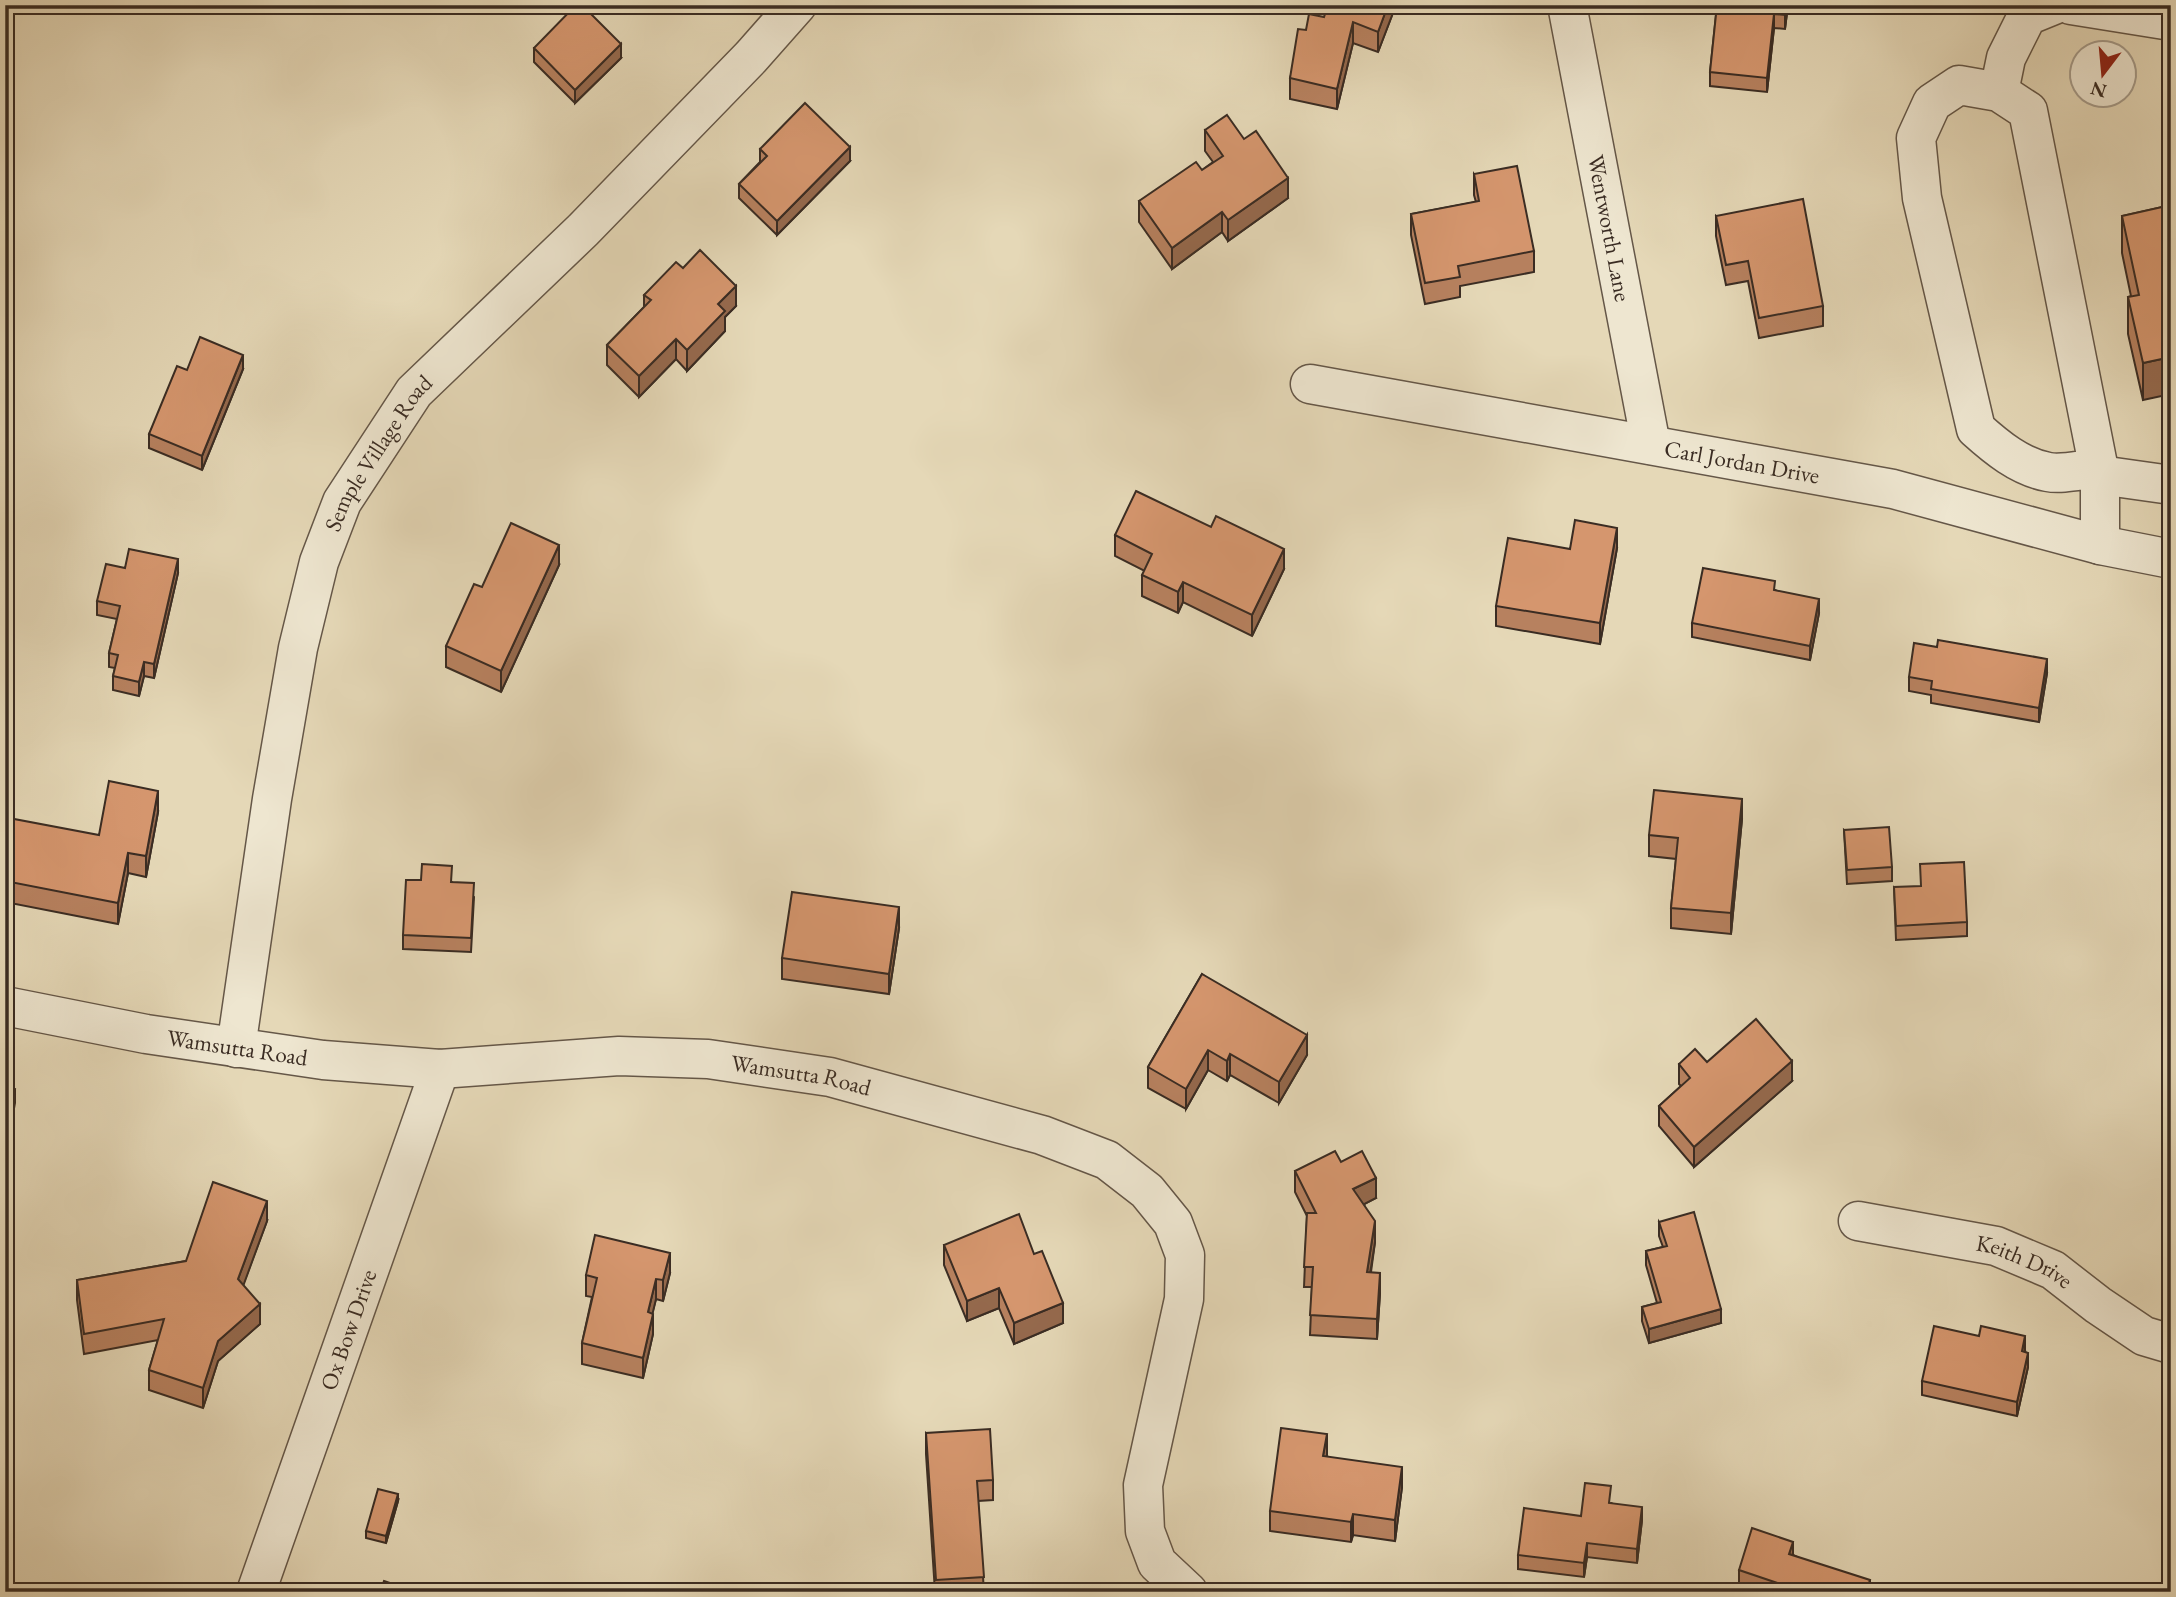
<svg xmlns="http://www.w3.org/2000/svg" width="2176" height="1597" viewBox="0 0 2176 1597" font-family="'EB Garamond',serif">
<style>
.lines{fill:none;stroke-linecap:round;stroke-linejoin:round}
.minor-casing{stroke:#655748;stroke-width:41}
.minor{stroke:#eee6d0;stroke-width:38}
.wall{fill:#b7815f;stroke:#3a2c23;stroke-width:2}
.shaded-wall{fill:#95694d;stroke:#3a2c23;stroke-width:2}
.building{fill:#d5966e;stroke:#3a2c23;stroke-width:2}
.labels{text-anchor:middle;dominant-baseline:central;stroke-width:7;stroke-linejoin:round;paint-order:stroke}
.street-label{font-size:23px;fill:#3a2c23;stroke:#eee6d0}
</style>
<rect width="100%" height="100%" fill="#e5d8b7"/>
<filter id="stains"><feTurbulence type="fractalNoise" baseFrequency=".00286" numOctaves="4"/><feColorMatrix values="0 0 0 0 .2 0 0 0 0 .09 0 0 0 0 .02 0 0 0 .5 -.17"/></filter>
<radialGradient id="worn" r=".72"><stop offset=".6" stop-color="#630" stop-opacity="0"/><stop offset="1" stop-color="#630" stop-opacity=".3"/></radialGradient>
<g class="lines">
<!-- minor casing -->
<g class="minor-casing">
<g id="minor">
<path d="M2071 5 2171 21"/>
<path id="s1" d="M1568 10 1651 445"/>
<path d="M1999 92 2006 58 2027 16 2054 5"/>
<path id="s2" d="M1310 384 1893 489 2100 545 2171 559"/>
<path d="M2099 468C2083 469 2063 475 2048 472 2020 467 1996 447 1976 429L1922 198 1916 138 1932 103 1959 85 1999 92 2028 111 2100 475V545"/>
<path d="M2100 475 2171 485"/>
<path id="s3" d="M5 1006 146 1034 323 1060 440 1069 619 1056 708 1059 830 1077 1042 1135 1107 1160 1147 1191 1173 1223 1185 1255 1184 1299 1143 1485 1145 1531 1157 1563 1188 1592"/>
<path id="s4" d="M236 1048 272 799 298 648 319 562 342 502 414 392 583 230 751 57 797 5"/>
<path id="s5" d="M1858 1221 1996 1246 2053 1270 2098 1305 2144 1336 2171 1344"/>
<path id="s6" d="M256 1592 440 1069"/>
</g>
</g>
<!-- minor -->
<use href="#minor" class="minor"/>
</g>
<!-- wall -->
<g class="wall">
<path d="M1396 5 1378 52 1353 43 1337 109 1290 99V78L1306 30 1324 17Z"/>
<path d="M1717 5H1788L1785 29 1774 28 1767 92 1710 86V72Z"/>
<path d="M534 48 621 58 575 103 534 62Z"/>
<path d="M1205 130 1244 139 1288 198 1228 241 1222 232 1172 269 1139 222V201L1202 170 1213 162 1205 151Z"/>
<path d="M760 149 850 161 777 235 739 198V184L760 162Z"/>
<path d="M1474 174 1534 251V272L1460 286V297L1425 304 1411 235V214L1476 202 1474 195Z"/>
<path d="M2171 205 2143 400 2128 334V297L2131 296 2122 253V216Z"/>
<path d="M1716 216 1823 306V326L1759 338 1748 281 1726 285 1716 236Z"/>
<path d="M683 268 736 306 725 317V331L687 371 676 359 639 397 607 365V345L644 307V295Z"/>
<path d="M243 369 202 470 149 448V434L187 370Z"/>
<path d="M1115 535 1284 569 1252 636 1183 602 1178 613 1142 596V575L1145 571 1115 556Z"/>
<path d="M1617 548 1600 644 1496 626V606L1570 549Z"/>
<path d="M559 565 501 692 446 667V646L482 587Z"/>
<path d="M125 568 178 573 154 678 144 676 139 696 113 690V676L115 668 109 667V653L117 619 97 615V601Z"/>
<path d="M1775 590 1819 613 1810 660 1692 637V623Z"/>
<path d="M2047 673 2039 722 1931 703V695L1909 691V677Z"/>
<path d="M158 812 146 877 128 873 118 924 5 902V881Z"/>
<path d="M1742 819 1731 934 1671 928V908L1676 859 1649 856V835Z"/>
<path d="M1844 830 1892 867V881L1847 884Z"/>
<path d="M452 882 474 897 471 952 403 949V935Z"/>
<path d="M1894 887 1967 922V936L1896 940Z"/>
<path d="M899 928 889 994 782 979V958Z"/>
<path d="M1202 974 1307 1055 1279 1103 1230 1075 1227 1081 1208 1070 1186 1109 1148 1088V1067Z"/>
<path d="M1707 1062 1792 1081 1694 1167 1659 1126V1106L1681 1086 1679 1084V1064Z"/>
<path d="M1341 1162 1376 1198 1364 1204 1375 1242 1371 1272 1380 1293 1377 1339 1310 1335 1312 1287H1304L1307 1216 1295 1192V1171Z"/>
<path d="M267 1221 243 1285 260 1324 218 1361 203 1408 149 1390V1370L158 1340 84 1354 77 1300V1280L186 1261Z"/>
<path d="M1659 1222 1721 1323 1649 1343 1642 1321V1307L1657 1303 1646 1265V1251L1663 1247 1659 1236Z"/>
<path d="M944 1245 1034 1254 1063 1323 1014 1344 999 1308 967 1321 944 1265Z"/>
<path d="M670 1273 663 1301 656 1299 652 1314 653 1334 643 1378 582 1364V1343L592 1297 586 1296V1275Z"/>
<path d="M2025 1350 2028 1367 2017 1416 1922 1395V1381Z"/>
<path d="M926 1433 993 1480V1500L978 1501 984 1592H935L926 1454Z"/>
<path d="M1326 1456 1402 1487 1395 1541 1353 1535 1351 1542 1270 1531V1511Z"/>
<path d="M398 1501 386 1543 366 1538V1531Z"/>
<path d="M1611 1503 1642 1520 1637 1563 1587 1557 1584 1577 1518 1569V1555L1581 1516Z"/>
<path d="M1793 1555 1870 1592H1762L1739 1584V1570Z"/>
</g>
<!-- shaded-wall -->
<g class="shaded-wall">
<path d="M1388 5H1396L1378 52V32Z"/>
<path d="M1786 5H1788L1785 29V15Z"/>
<path d="M1774 14V28L1767 92V78Z"/>
<path d="M1353 22V43L1337 109V89Z"/>
<path d="M621 44V58L575 103V90Z"/>
<path d="M850 147V161L777 235V221Z"/>
<path d="M1288 178V198L1228 241V220Z"/>
<path d="M1222 212V232L1172 269V248Z"/>
<path d="M736 286V306L725 317V331L687 371V350L718 304Z"/>
<path d="M676 339V359L639 397V376Z"/>
<path d="M243 355V369L202 470V456Z"/>
<path d="M2171 357V394L2143 400V363Z"/>
<path d="M1617 528V548L1600 644V623Z"/>
<path d="M559 545V565L501 692V671Z"/>
<path d="M1284 549V569L1252 636V615Z"/>
<path d="M178 559V573L154 678V664Z"/>
<path d="M1183 582V602L1178 613V592Z"/>
<path d="M1819 599V613L1810 660V646Z"/>
<path d="M2047 659V673L2039 722V708Z"/>
<path d="M144 662V676L139 696V682Z"/>
<path d="M158 791V812L146 877V856Z"/>
<path d="M1742 799V819L1731 934V913Z"/>
<path d="M128 853V873L118 924V903Z"/>
<path d="M899 907V928L889 994V974Z"/>
<path d="M1307 1035V1055L1279 1103V1082Z"/>
<path d="M1208 1050V1070L1186 1109V1089Z"/>
<path d="M1230 1054V1075L1227 1081V1061Z"/>
<path d="M1792 1061V1081L1694 1167V1147Z"/>
<path d="M15 1089V1103L5 1158V1144Z"/>
<path d="M1376 1178V1198L1353 1210V1189Z"/>
<path d="M267 1201V1221L238 1300V1279Z"/>
<path d="M1375 1221V1242L1367 1293V1272Z"/>
<path d="M670 1253V1273L663 1301V1280Z"/>
<path d="M1380 1273V1293L1377 1339V1319Z"/>
<path d="M656 1279V1299L648 1333V1312Z"/>
<path d="M999 1288V1308L967 1321V1301Z"/>
<path d="M1063 1303V1323L1014 1344V1323Z"/>
<path d="M260 1304V1324L218 1361 203 1408V1388L218 1341Z"/>
<path d="M1721 1309V1323L1649 1343V1329Z"/>
<path d="M653 1314V1334L643 1378V1358Z"/>
<path d="M2025 1336V1350L2022 1365V1351Z"/>
<path d="M2028 1353V1367L2017 1416V1402Z"/>
<path d="M1327 1434V1455L1323 1476V1456Z"/>
<path d="M1402 1467V1487L1395 1541V1520Z"/>
<path d="M398 1494V1501L386 1543V1536Z"/>
<path d="M1642 1507V1520L1637 1563V1549Z"/>
<path d="M1353 1514V1535L1351 1542V1522Z"/>
<path d="M1793 1542V1556L1789 1554Z"/>
<path d="M1587 1543V1557L1584 1577V1563Z"/>
<path d="M1870 1580V1592H1866Z"/>
</g>
<!-- building -->
<g class="building">
<path d="M576 5H582L621 44 575 90 534 48Z"/>
<path d="M1328 5H1388L1378 32 1353 22 1337 89 1290 78 1298 29 1306 30 1309 14 1324 17Z"/>
<path d="M1717 5H1786L1785 15 1774 14 1767 78 1710 72Z"/>
<path d="M805 103 850 147 777 221 739 184 767 156 760 149Z"/>
<path d="M1227 115 1244 139 1256 131 1288 178 1228 220 1222 212 1172 248 1139 201 1196 162 1202 170 1223 156 1205 130Z"/>
<path d="M1517 166 1534 251 1458 266 1460 277 1425 283 1411 214 1479 201 1474 174Z"/>
<path d="M1803 199 1823 306 1759 318 1748 261 1726 265 1716 216Z"/>
<path d="M2171 205V357L2143 363 2128 297 2139 295 2122 216Z"/>
<path d="M700 250 736 286 718 304 725 311 687 350 676 339 639 376 607 345 651 300 644 295 676 262 683 268Z"/>
<path d="M200 337 243 355 202 456 149 434 177 366 187 370Z"/>
<path d="M1136 491 1211 527 1216 516 1284 549 1252 615 1183 582 1178 592 1142 575 1152 554 1115 535Z"/>
<path d="M1575 520 1617 528 1600 623 1496 606 1508 538 1570 549Z"/>
<path d="M511 523 559 545 501 671 446 646 474 584 482 587Z"/>
<path d="M129 549 178 559 154 664 144 662 139 682 113 676 118 655 109 653 120 606 97 601 106 564 125 568Z"/>
<path d="M1703 568 1775 581 1774 590 1819 599 1810 646 1692 623Z"/>
<path d="M1938 640 2047 659 2039 708 1931 689 1932 681 1909 677 1914 643 1937 647Z"/>
<path d="M109 781 158 791 146 856 128 853 118 903 5 881V864L14 819 99 835Z"/>
<path d="M1654 790 1742 799 1731 913 1671 908 1678 838 1649 835Z"/>
<path d="M1889 827 1892 867 1847 870 1844 830Z"/>
<path d="M1964 862 1967 922 1896 926 1894 887 1921 886 1920 864Z"/>
<path d="M422 864 452 866 451 882 474 883 471 938 403 935 406 880H421Z"/>
<path d="M792 892 899 907 889 974 782 958Z"/>
<path d="M1202 974 1307 1035 1279 1082 1230 1054 1227 1061 1208 1050 1186 1089 1148 1067Z"/>
<path d="M1756 1019 1792 1061 1694 1147 1659 1106 1690 1078 1679 1064 1695 1049 1707 1062Z"/>
<path d="M5 1087 15 1089 5 1144Z"/>
<path d="M1335 1151 1341 1162 1362 1151 1376 1178 1353 1189 1375 1221 1367 1272 1380 1273 1377 1319 1310 1315 1313 1267H1304L1307 1213H1316L1295 1171Z"/>
<path d="M213 1182 267 1201 238 1279 260 1304 218 1341 203 1388 149 1370 164 1319 84 1334 77 1280 186 1261Z"/>
<path d="M1694 1212 1721 1309 1649 1329 1642 1307 1661 1302 1646 1251 1667 1246 1659 1222Z"/>
<path d="M1019 1214 1034 1254 1042 1251 1063 1303 1014 1323 999 1288 967 1301 944 1245Z"/>
<path d="M595 1235 670 1253 663 1280 656 1279 648 1312 653 1314 643 1358 582 1343 597 1278 586 1275Z"/>
<path d="M1934 1326 1979 1336 1981 1326 2025 1336 2022 1351 2028 1353 2017 1402 1922 1381Z"/>
<path d="M1281 1428 1327 1434 1323 1456 1402 1467 1395 1520 1353 1514 1351 1522 1270 1511Z"/>
<path d="M990 1429 993 1480 977 1481 984 1577 936 1580 926 1433Z"/>
<path d="M1585 1483 1611 1486 1609 1503 1642 1507 1637 1549 1587 1543 1584 1563 1518 1555 1524 1508 1581 1516Z"/>
<path d="M378 1489 398 1494 386 1536 366 1531Z"/>
<path d="M1752 1528 1793 1542 1789 1554 1870 1580 1866 1592H1791L1792 1588 1739 1570Z"/>
<path d="M384 1581 416 1592H380Z"/>
</g>
<g class="labels">
<!-- street labels -->
<g class="street-label">
<text stroke="none"><textPath href="#s1" startOffset="222">Wentworth Lane</textPath></text>
<text stroke="none"><textPath href="#s4" startOffset="618">Semple Village Road</textPath></text>
<text stroke="none"><textPath href="#s2" startOffset="439">Carl Jordan Drive</textPath></text>
<text stroke="none"><textPath href="#s3" startOffset="236">Wamsutta Road</textPath></text>
<text stroke="none"><textPath href="#s3" startOffset="803">Wamsutta Road</textPath></text>
<text stroke="none"><textPath href="#s5" startOffset="172">Keith Drive</textPath></text>
<text stroke="none"><textPath href="#s6" startOffset="278">Ox Bow Drive</textPath></text>
</g>
</g>
<!-- margin -->
<rect width="2176" height="1597" fill="none" stroke="#e5d8b7" stroke-width="28"/>
<rect x="7" y="7" width="2162" height="1583" fill="none" stroke="#3a2c23" stroke-width="3.5"/>
<rect x="14" y="14" width="2148" height="1569" fill="none" stroke="#3a2c23" stroke-width="2"/>
<!-- north arrow -->
<g transform="translate(2103 74) rotate(196)"><circle r="33" fill="#eee6d0" stroke="#a69c8b" stroke-width="2"/>
<path d="M0-5L12 26L0 18L-12 26Z" fill="#8f2418"/>
<text y="-10" font-size="19" font-weight="bold" text-anchor="middle" fill="#3a2c23">N</text>
</g>
<rect width="100%" height="100%" filter="url(#stains)"/>
<rect width="100%" height="100%" fill="url(#worn)"/>
</svg>
